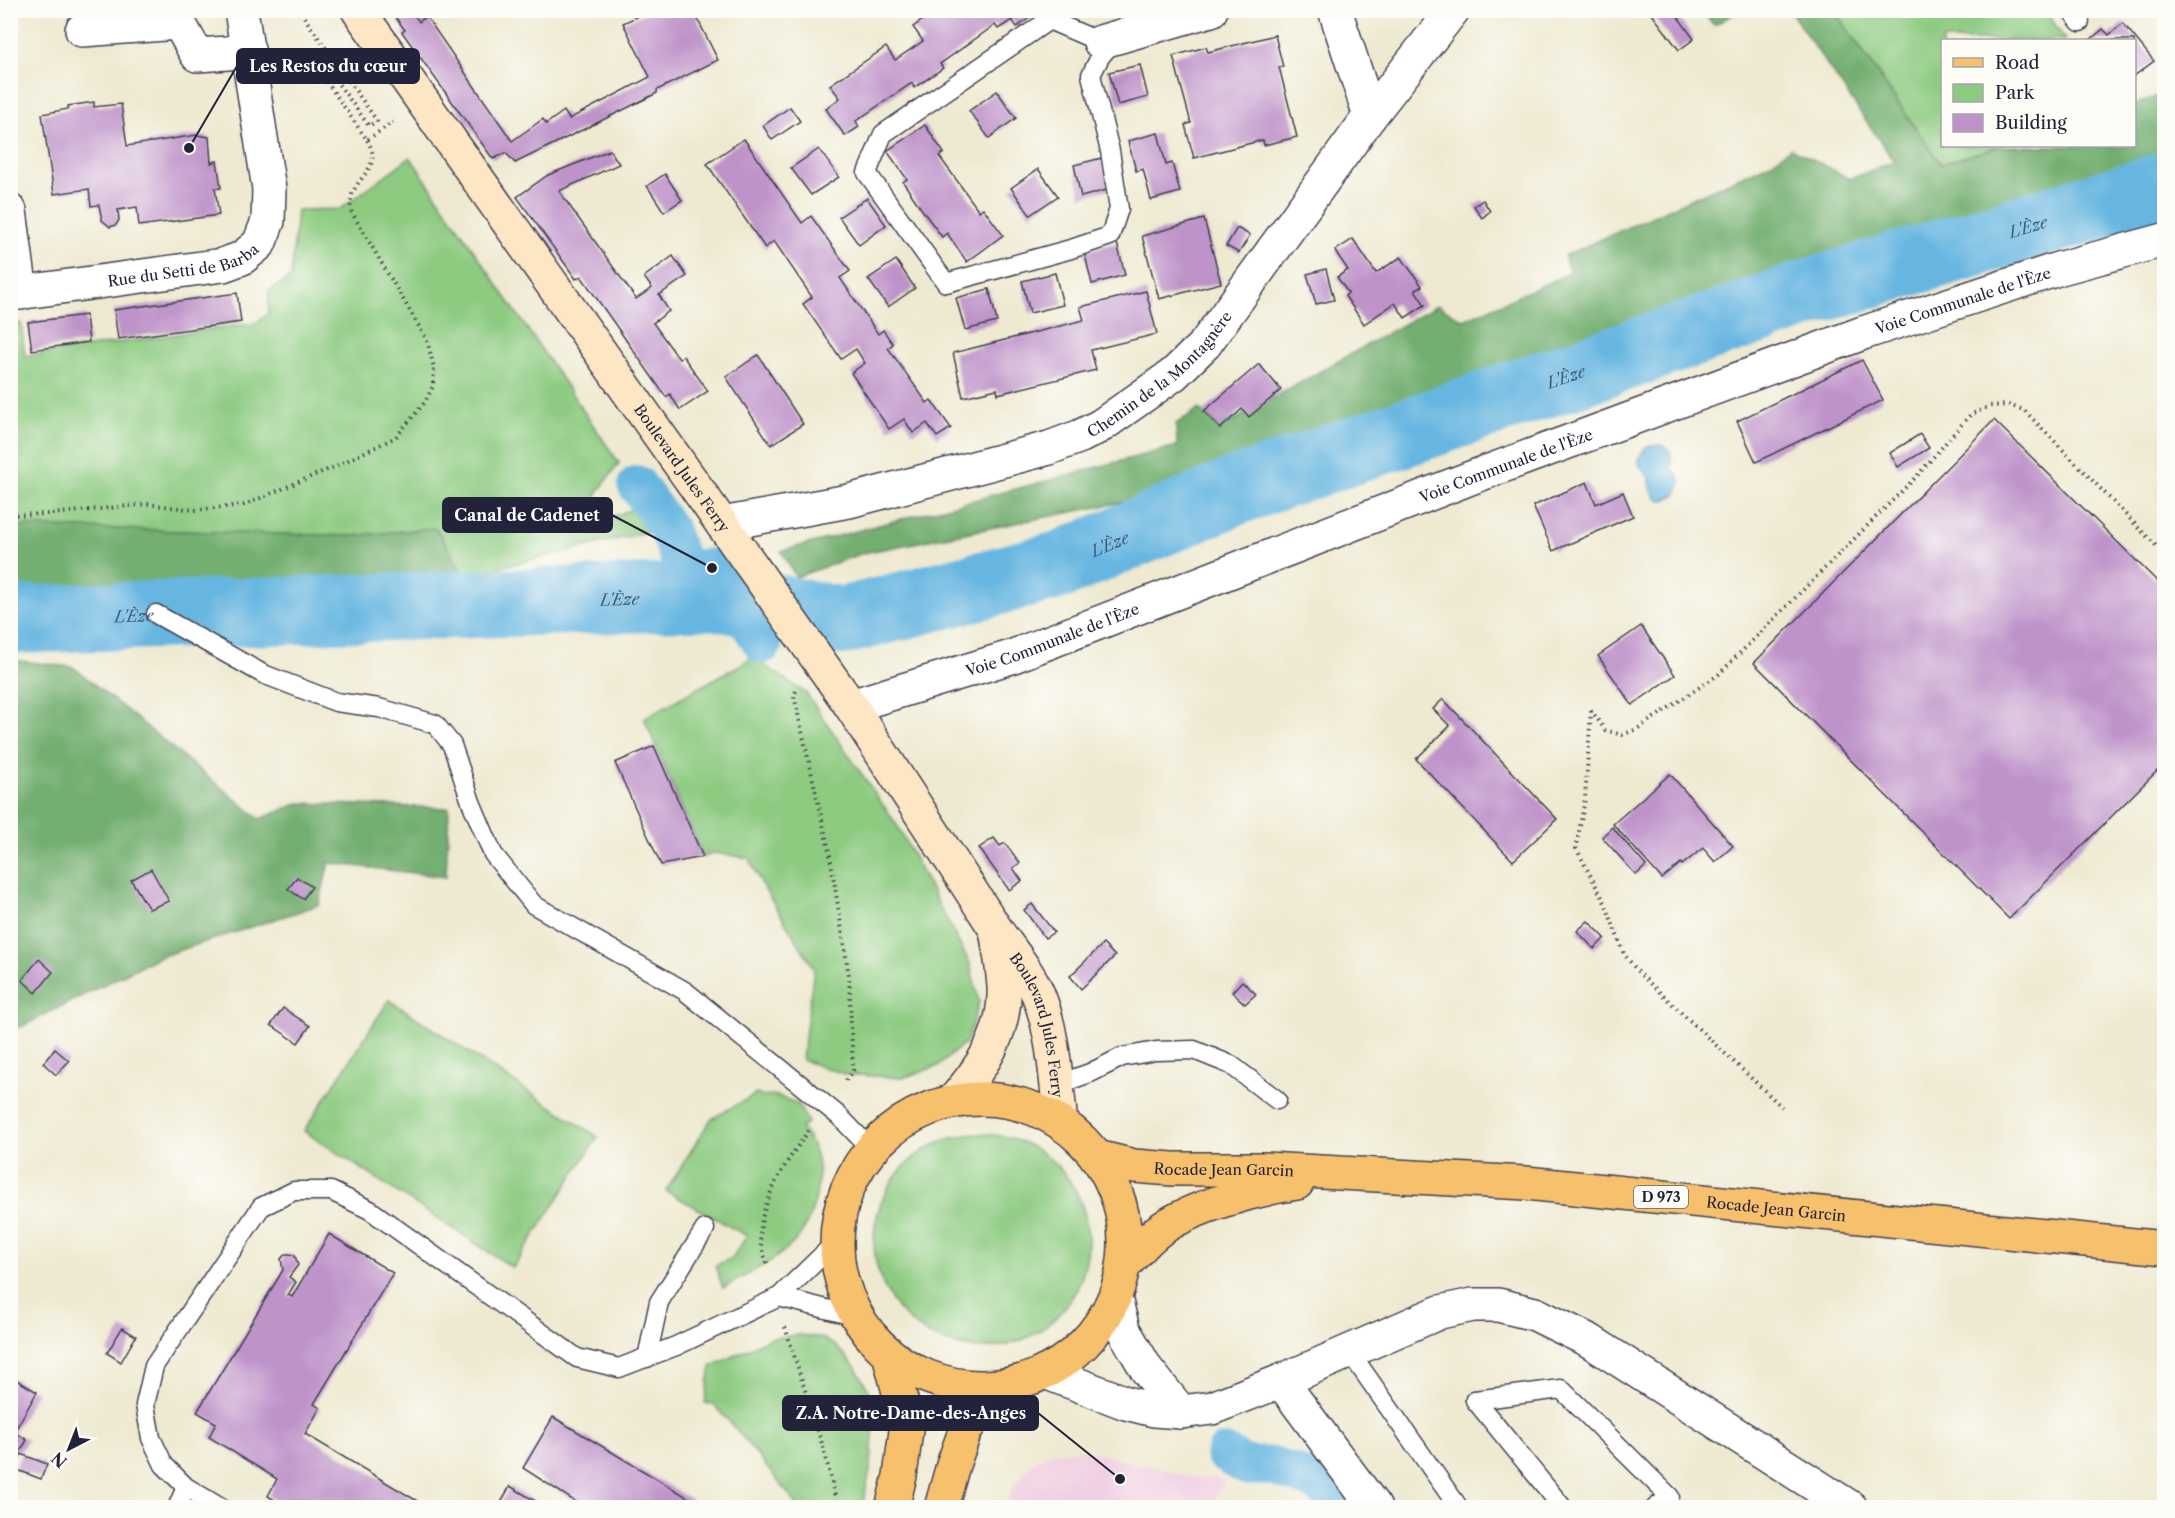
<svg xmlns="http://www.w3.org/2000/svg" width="2175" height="1518" viewBox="0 0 2175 1518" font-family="'Libre Caslon Text',serif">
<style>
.built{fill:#f1d0e3}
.green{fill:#8dcb81;stroke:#58765e;stroke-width:1.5}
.forest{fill:#72af6f;stroke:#4a6855;stroke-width:1.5}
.water{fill:#66b6e1;stroke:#446c8e;stroke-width:1.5}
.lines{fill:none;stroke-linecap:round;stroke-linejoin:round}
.canal{stroke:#66b6e1;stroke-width:39}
.river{stroke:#66b6e1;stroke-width:68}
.building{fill:#be93c9}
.service-casing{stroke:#414051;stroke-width:21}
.minor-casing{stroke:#414051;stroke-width:36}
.secondary-casing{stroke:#414051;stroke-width:36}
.primary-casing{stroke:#414051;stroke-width:36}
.path{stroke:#414051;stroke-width:4;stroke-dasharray:1.5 4.5;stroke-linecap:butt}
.service{stroke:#fff;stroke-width:18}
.minor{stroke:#fff;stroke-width:33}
.secondary{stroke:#fce6c4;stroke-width:33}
.primary{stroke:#f7c06c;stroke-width:33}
.labels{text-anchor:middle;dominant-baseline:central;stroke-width:6;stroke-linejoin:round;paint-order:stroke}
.shield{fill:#fdfcf7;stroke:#646373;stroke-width:1.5}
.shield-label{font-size:14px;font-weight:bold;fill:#22223b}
.street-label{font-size:15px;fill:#22223b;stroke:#fdfcf7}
.water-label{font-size:16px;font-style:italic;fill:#3d5d7d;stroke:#fdfcf7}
.leader{fill:none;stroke:#22223b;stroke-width:2}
.callout-dot{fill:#22223b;stroke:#fdfcf7;stroke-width:2}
.callout{fill:#22223b;stroke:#22223b;stroke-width:2}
.callout-label{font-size:16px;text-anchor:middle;font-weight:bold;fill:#fff}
</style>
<rect width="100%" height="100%" fill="#fdfcf7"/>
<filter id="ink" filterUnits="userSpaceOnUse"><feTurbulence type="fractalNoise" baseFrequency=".0167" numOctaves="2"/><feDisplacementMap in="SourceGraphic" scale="12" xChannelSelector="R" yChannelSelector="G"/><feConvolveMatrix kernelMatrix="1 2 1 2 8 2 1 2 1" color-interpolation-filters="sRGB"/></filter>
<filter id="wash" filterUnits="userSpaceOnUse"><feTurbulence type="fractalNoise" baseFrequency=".008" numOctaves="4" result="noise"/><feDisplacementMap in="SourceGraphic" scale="24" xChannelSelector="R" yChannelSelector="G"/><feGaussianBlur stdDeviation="1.35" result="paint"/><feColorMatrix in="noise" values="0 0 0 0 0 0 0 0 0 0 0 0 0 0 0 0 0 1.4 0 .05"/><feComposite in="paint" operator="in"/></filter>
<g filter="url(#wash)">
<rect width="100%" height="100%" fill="#eee9d0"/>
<!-- built -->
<path class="built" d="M1085 1450 1196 1478H1216L1224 1481 1212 1507H1005L1013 1487 1030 1465 1042 1457 1053 1452Z"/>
<!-- green -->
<g class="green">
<path d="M1835 11H2046L2065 40H1942V146H2000L1940 164Z"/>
<path d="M410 157 619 463 595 496 611 517 633 509 647 532 464 576 436 528 351 536 11 526 10 326 21 323 25 356 256 323 268 314 269 291 291 277 297 210 340 209Z"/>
<path d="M756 656 764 665 806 693 898 827 970 964 979 1002 967 1041 938 1066 902 1078 844 1074 802 1060 814 968 762 885 749 858 716 853 703 857 644 718Z"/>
<path d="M389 1000 598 1137 513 1268 304 1131Z"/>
<path d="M756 1094 761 1096 773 1095 797 1103 808 1122 801 1128C805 1134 810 1140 813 1147 826 1176 813 1226 790 1246 770 1264 746 1275 723 1288L715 1266 732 1258 747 1236 666 1191 711 1119Z"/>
<circle cx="981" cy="1241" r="107"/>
<path d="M800 1335 822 1338 836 1346 856 1368 868 1389 874 1418 871 1466 862 1507H799L736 1429 713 1404 705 1403 711 1367 770 1338Z"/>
</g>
<!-- forest -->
<g class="forest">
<path d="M1701 11H1740L1714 25Z"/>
<path d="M1790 11H1834L1941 164 2000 146H2134L2135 104 2164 94V164L1225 482 863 553 796 577 781 551 1177 446 1176 424 1199 409 1220 428 1437 305 1464 320 1570 273 1564 256 1769 164 1791 148 1850 179 1894 161Z"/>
<path d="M11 526 351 536 436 528 464 576 212 585 11 589Z"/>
<path d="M11 660 73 667 260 819 299 803 449 808 446 877 329 863 319 905 156 958 21 1027H11Z"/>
</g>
<!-- water -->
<path class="water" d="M1662 445 1670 452 1672 466 1669 464 1668 466 1676 473 1681 482 1676 495C1657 506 1652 497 1649 479L1652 480C1638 467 1633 462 1647 446Z"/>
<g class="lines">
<!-- canal -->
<g class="canal">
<path d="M637 485 669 530 683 569 712 568 763 644"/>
<path d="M1225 1454 1247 1466H1270L1310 1479 1325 1488 1342 1508"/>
</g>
<!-- river -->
<path class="river" id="s1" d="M10 620 713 596 842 621 1060 565 1236 491 1814 291 2164 186"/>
</g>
<g id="blocks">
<!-- building -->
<g class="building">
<path d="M390 10H411L419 22 426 16 512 141 543 119 546 124 564 111 569 119 650 77 623 23 651 10H693L718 60 657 90V93L627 108 515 163 506 153 493 159 402 32 405 30Z"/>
<path d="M937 10H1040L1017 27 1012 20 998 29 995 25 940 64 943 68 914 88 912 83 856 121 859 127 845 136 826 109 840 98 830 85 886 47 895 60 923 41 913 27Z"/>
<path d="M1649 10H1673L1694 39 1679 50Z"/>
<path d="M2123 23 2154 61 2134 76V40H2090L2103 29 2109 35Z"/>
<path d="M1275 35 1283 67H1279L1297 137 1264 145 1263 140 1194 158 1185 125 1191 123 1173 56 1206 47 1208 52Z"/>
<path d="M1140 65 1148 97 1118 105 1109 72Z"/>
<path d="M997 91 1016 118 989 138 969 111Z"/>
<path d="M94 102V107L121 104 127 146 197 135 209 137 211 163 217 161 221 188H215L219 215 139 226 137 207 118 210 119 220 116 225 110 227 102 220 99 205 91 206 89 189 54 194 42 114 68 109V106Z"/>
<path d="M790 107 800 121 772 140 763 126Z"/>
<path d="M925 125 944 153 939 156 979 211 983 208 1003 235 967 262 947 233 942 237 922 210 903 182 907 179 887 151Z"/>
<path d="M1158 133 1166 165 1172 163 1180 192 1151 200 1143 169 1136 171 1128 141Z"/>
<path d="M744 139 802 223 811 216 850 271 840 278 878 334 883 330 893 344 888 348 927 403 931 400 951 428 937 437 927 423 913 433 904 419 889 429 851 373 865 363 856 349 841 359 803 304 812 297 774 241 765 248 707 164Z"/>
<path d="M819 149 839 177 811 195 791 168Z"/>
<path d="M610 150 619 164 559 191 636 299 652 288 644 277 673 256 687 276 659 295 669 311 653 323 679 359 683 356 708 391 680 410 670 394 666 397 581 276 576 279 517 197 548 175Z"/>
<path d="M1102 158 1110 189 1081 197 1074 165Z"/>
<path d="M1038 169 1058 196 1030 215 1011 188Z"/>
<path d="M665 174 682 200 664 212 647 186Z"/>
<path d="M867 198 886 225 859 245 839 217Z"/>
<path d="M1483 200 1490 211 1482 218 1474 206Z"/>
<path d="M1204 219 1221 283 1159 299 1142 236Z"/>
<path d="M1237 228 1250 235 1239 253 1226 246Z"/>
<path d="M1353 239 1376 273 1401 257 1422 286 1415 290 1425 305 1405 318 1395 303 1364 324 1345 296 1348 293 1337 277 1348 270 1335 251Z"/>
<path d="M1117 243 1125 275 1092 284 1084 251Z"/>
<path d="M896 260 915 288 888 307 868 279Z"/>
<path d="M1326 269 1334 300 1316 304 1307 274Z"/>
<path d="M1055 273 1063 305 1030 313 1022 281Z"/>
<path d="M989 289 997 322 965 330 956 298Z"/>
<path d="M1146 291 1157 334 1091 350 1096 370 998 394 997 389 963 397 953 353 1084 320 1080 307Z"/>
<path d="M237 293 241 322 118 339 114 310Z"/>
<path d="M86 315 89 342 32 350 28 322Z"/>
<path d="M758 355 803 424 771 445 726 377Z"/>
<path d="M1862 360 1883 400 1756 462 1737 421Z"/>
<path d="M1259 364 1281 390 1249 417 1242 409 1220 429 1204 411Z"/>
<path d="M1994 420 2164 588V764L2009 919 1754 663Z"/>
<path d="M1920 434 1929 448 1898 467 1890 453Z"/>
<path d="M1587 482 1596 504 1623 492 1633 516 1553 551 1533 506Z"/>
<path d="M1641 626 1675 675 1632 705 1598 656Z"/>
<path d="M1443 699 1557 819 1513 861 1416 759 1450 726 1433 709Z"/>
<path d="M654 746 703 857 661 865 615 763Z"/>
<path d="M1670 774 1733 846 1715 862 1703 848 1682 865 1681 863 1662 879 1613 824Z"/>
<path d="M1612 827 1646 866 1636 875 1602 837Z"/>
<path d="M994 838 1000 846 1005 843 1020 863 1013 868 1022 881 1009 890 979 848Z"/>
<path d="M151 869 169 901 149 909 131 880Z"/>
<path d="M297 877 312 887 303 899 288 889Z"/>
<path d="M1032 904 1054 932 1045 938 1024 910Z"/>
<path d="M1588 921 1605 938 1594 949 1577 931Z"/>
<path d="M1103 944 1115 956 1081 989 1070 976Z"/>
<path d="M39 959 53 972 36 993 22 980Z"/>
<path d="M1242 981 1256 994 1245 1004 1232 992Z"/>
<path d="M283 1008 310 1026 298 1043 271 1025Z"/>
<path d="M55 1049 69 1061 56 1075 43 1063Z"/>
<path d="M329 1234 393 1273 314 1404 320 1408 305 1434 429 1508H287L268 1496 277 1479 209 1437 216 1423 197 1412 283 1270 281 1259 285 1254H290L295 1256 298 1265 289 1277 296 1282 288 1295 292 1297Z"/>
<path d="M122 1328 136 1336 121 1362 107 1353Z"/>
<path d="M10 1376 37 1392 14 1432 27 1440 20 1452 10 1448Z"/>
<path d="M553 1417 692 1500 687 1508H581L582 1506 523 1468Z"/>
<path d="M21 1454 47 1464 41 1479 15 1469Z"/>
<path d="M510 1486 547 1508H498Z"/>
</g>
</g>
</g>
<g filter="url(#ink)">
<use href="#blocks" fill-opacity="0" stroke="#414051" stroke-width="1.5"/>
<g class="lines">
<!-- service casing -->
<g class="service-casing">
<g id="service">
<path d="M2071 10 2080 22"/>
<path d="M1100 42 1049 20 883 134 867 173 946 283 1071 249 1110 236 1119 209 1110 151 1091 75 1100 57 1115 39"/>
<path d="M156 614 263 674 336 702 379 708 435 724 452 745 471 802 493 854 534 905 685 991 839 1116 871 1149"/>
<path d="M1056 1085 1090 1073 1122 1057 1156 1051 1194 1050 1231 1065 1277 1100"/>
<path d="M779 1297 858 1317"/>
<path d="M1349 1351 1459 1508"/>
<path d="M647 1358 659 1302 705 1229"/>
<path d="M1475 1400 1561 1389 1670 1497 1655 1508"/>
<path d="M1475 1400 1563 1508"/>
<path d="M177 1508 186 1487"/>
<path d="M221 1508 186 1487 164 1465 151 1438 145 1405 154 1366 261 1207 294 1191H331L370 1210 577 1358 619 1368 676 1346 779 1297 837 1241"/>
</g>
</g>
<!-- minor casing -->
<g class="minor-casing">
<g id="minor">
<path d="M1335 10 1370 116"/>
<path d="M82 30 179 23 197 55 228 53 248 49"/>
<path d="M1100 42 1211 10"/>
<path d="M10 211 21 293"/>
<path id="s2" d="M10 294 223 265 242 258 259 244 268 221 269 189 241 10"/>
<path id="s3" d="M722 524 849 501 1049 448 1081 436 1102 425 1174 374 1205 344 1370 116 1453 10"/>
<path id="s4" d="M851 706 1011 657 1473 477 1863 333 2061 268 2164 240"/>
<path d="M1115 1298 1123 1329 1147 1370 1181 1412"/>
<path d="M1045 1372 1126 1403 1154 1410 1181 1412 1212 1408 1281 1381 1440 1312 1473 1305H1498L1535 1314 1590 1341 1851 1508"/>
<path d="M1281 1381 1375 1508"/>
</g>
</g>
<!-- secondary casing -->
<g class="secondary-casing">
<g id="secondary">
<path id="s5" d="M358 10 851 706 997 931C1011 951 1028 971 1038 994 1054 1033 1056 1082 1061 1123"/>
<path d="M954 1100C982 1067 1006 1033 1004 987 1003 970 1000 953 997 936"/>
</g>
</g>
<!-- primary casing -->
<g class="primary-casing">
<g id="primary">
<circle cx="981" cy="1243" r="144"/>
<path id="s6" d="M1097 1157 1134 1166 1172 1169H1265L1526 1183 2164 1248"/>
<path d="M1124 1265C1135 1254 1145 1241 1157 1232 1189 1207 1257 1189 1297 1183"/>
<path d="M889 1354 907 1423 900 1476 892 1508"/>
<path d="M941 1508 953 1465 965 1431 992 1387"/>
</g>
</g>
<!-- path -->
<g class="path">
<path d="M313 62 367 140 393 122"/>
<path d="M285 70C298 68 309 66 318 56L369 126 377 121 299 10"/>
<path d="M10 515 51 514 147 504 195 510 244 505 334 467 396 437 425 402 433 386 434 368 427 340 351 211C351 204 350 198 353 192 363 172 382 164 367 140"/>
<path d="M796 691 794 696 830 855 849 976 853 1070 844 1083"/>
<path d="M1591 710 1605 730 1622 735 1637 729 1718 675 1916 477 1970 415 1990 406 2008 405 2024 410 2164 554"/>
<path d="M1591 711 1585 799 1576 848 1605 903 1624 954 1639 973 1782 1107"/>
<path d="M767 1263C765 1257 762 1251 761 1245 755 1206 789 1157 811 1128"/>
<path d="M785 1327 824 1450 838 1508"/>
</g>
<!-- service -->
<use href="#service" class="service"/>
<!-- minor -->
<use href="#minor" class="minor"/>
<!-- secondary -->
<use href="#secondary" class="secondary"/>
<!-- primary -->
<use href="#primary" class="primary"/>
</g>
</g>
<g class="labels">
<!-- shield labels -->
<rect class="shield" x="1634" y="1186" width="54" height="22" rx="4.5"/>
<g class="shield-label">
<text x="1661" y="1197">D 973</text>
</g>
<!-- street labels -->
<g class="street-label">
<text stroke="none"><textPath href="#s2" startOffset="176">Rue du Setti de Barba</textPath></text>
<text stroke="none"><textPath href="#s4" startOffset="1184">Voie Communale de l'Èze</textPath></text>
<text stroke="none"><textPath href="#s3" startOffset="471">Chemin de la Montagnère</textPath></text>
<text stroke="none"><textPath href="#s4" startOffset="698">Voie Communale de l'Èze</textPath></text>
<text stroke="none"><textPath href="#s5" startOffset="561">Boulevard Jules Ferry</textPath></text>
<text stroke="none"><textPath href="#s4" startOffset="212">Voie Communale de l'Èze</textPath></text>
<text stroke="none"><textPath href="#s5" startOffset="1226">Boulevard Jules Ferry</textPath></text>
<text stroke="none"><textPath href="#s6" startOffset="128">Rocade Jean Garcin</textPath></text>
<text stroke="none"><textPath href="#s6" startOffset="682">Rocade Jean Garcin</textPath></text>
</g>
<!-- water labels -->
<g class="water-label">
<text stroke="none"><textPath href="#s1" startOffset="2086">L'Èze</textPath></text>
<text stroke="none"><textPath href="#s1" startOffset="1600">L'Èze</textPath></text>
<text stroke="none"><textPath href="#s1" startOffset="1114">L'Èze</textPath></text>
<text stroke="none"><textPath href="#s1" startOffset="610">L'Èze</textPath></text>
<text stroke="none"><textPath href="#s1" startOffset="124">L'Èze</textPath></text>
</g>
</g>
<!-- callouts -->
<path class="leader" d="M189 148L237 66M712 568L612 515M1120 1479L1038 1413"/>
<g class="callout-dot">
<circle cx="189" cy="148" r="6"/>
<circle cx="712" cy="568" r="6"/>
<circle cx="1120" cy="1479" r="6"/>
</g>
<g class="callout">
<rect x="237" y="49" width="182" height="34" rx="6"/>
<rect x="443" y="498" width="169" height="34" rx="6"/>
<rect x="783" y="1396" width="255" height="34" rx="6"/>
</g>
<g class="callout-label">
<text x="328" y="72">Les Restos du cœur</text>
<text x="527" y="521">Canal de Cadenet</text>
<text x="911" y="1419">Z.A. Notre-Dame-des-Anges</text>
</g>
<!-- margin -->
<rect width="2175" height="1518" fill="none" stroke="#fdfcf7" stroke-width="36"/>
<!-- legend -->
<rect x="1941" y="39" width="195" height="108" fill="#fdfcf7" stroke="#a5a5ac" stroke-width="1.5"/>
<rect x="1953" y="58" width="30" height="9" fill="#f7c06c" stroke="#a5a5ac" stroke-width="1.5"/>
<text x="1995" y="69" font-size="18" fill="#22223b">Road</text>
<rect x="1953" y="84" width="30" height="18" fill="#8dcb81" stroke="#a5a5ac" stroke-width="1.5"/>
<text x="1995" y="99" font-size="18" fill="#22223b">Park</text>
<rect x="1953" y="114" width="30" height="18" fill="#be93c9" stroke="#a5a5ac" stroke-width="1.5"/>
<text x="1995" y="129" font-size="18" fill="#22223b">Building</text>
<!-- north arrow -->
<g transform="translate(69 1449) rotate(222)" stroke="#fdfcf7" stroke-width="4.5" paint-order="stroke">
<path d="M0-4.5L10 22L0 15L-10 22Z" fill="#22223b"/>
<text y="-9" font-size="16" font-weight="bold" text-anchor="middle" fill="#22223b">N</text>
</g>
</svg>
